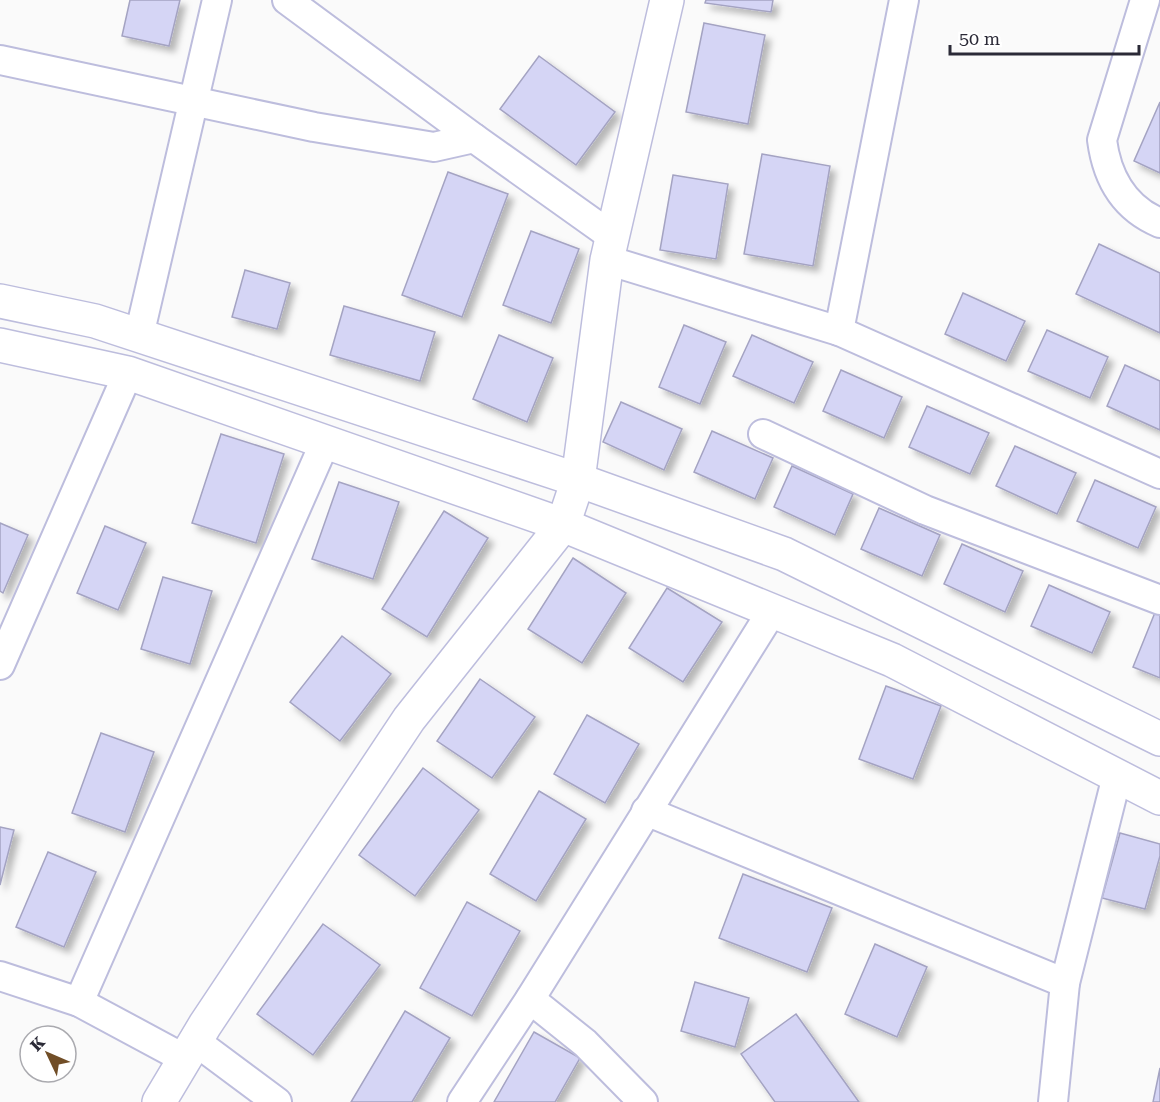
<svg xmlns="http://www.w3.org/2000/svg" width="1160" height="1102" viewBox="0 0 1160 1102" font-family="'Roboto Serif',serif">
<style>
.building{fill:#d5d5f5;stroke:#a4a3c2;stroke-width:1.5;filter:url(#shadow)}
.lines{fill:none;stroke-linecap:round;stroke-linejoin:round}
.street-casing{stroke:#bdbddd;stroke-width:32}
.secondary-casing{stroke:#bdbddd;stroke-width:36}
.street{stroke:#fff;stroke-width:28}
.secondary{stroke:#fff;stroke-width:33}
</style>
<defs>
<filter id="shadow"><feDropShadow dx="5.5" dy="5.5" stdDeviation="3" flood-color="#0004"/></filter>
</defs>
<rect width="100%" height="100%" fill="#fafafa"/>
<!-- building -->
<g class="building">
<path d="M130 0H180L169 46 122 36Z"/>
<path d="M706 0H773L771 12 705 3Z"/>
<path d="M704 23 765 35 748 124 686 112Z"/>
<path d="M539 56 615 112 576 165 500 109Z"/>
<path d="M1160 102V173L1134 161Z"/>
<path d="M762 154 830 166 813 266 744 254Z"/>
<path d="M448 172 508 194 462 317 402 295Z"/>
<path d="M673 175 728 184 716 259 660 250Z"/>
<path d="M531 231 579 249 551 323 503 305Z"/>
<path d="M1099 244 1160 273V333L1076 294Z"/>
<path d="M245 270 290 283 277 329 232 317Z"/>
<path d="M963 293 1025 321 1006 361 945 334Z"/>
<path d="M344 306 435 332 420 381 330 355Z"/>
<path d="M684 325 726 342 700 404 659 387Z"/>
<path d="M1047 330 1108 357 1090 398 1028 371Z"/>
<path d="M499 335 553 358 527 422 473 399Z"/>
<path d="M752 335 813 362 794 403 733 376Z"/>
<path d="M1125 365 1160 381V430L1107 406Z"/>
<path d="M841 370 902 397 884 438 823 411Z"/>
<path d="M621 402 682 429 664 470 603 442Z"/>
<path d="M927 406 989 433 970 474 909 447Z"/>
<path d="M712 431 773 458 755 499 694 472Z"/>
<path d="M221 434 284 454 256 543 192 523Z"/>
<path d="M1015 446 1076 473 1057 514 996 486Z"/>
<path d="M792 466 853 494 835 535 774 507Z"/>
<path d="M1095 480 1156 507 1138 548 1077 521Z"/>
<path d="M339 482 399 502 373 579 312 559Z"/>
<path d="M879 508 940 535 922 576 861 549Z"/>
<path d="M444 511 488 538 427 637 382 609Z"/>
<path d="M0 523 28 535 3 593 0 591Z"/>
<path d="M105 526 146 543 118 610 77 593Z"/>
<path d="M962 544 1023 571 1005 612 944 584Z"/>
<path d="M573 558 626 593 582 663 528 629Z"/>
<path d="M163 577 212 591 190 664 141 649Z"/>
<path d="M1049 585 1110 612 1092 653 1031 626Z"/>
<path d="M667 588 722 622 683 682 629 648Z"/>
<path d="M1158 605 1160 606V678L1133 667Z"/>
<path d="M342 636 391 674 340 741 290 702Z"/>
<path d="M480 679 535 717 492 778 437 741Z"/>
<path d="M886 686 941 706 913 779 859 759Z"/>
<path d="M587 715 639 744 605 803 554 774Z"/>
<path d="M101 733 154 752 125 832 72 813Z"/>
<path d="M423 768 479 810 415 896 359 855Z"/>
<path d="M539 791 586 819 536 901 490 874Z"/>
<path d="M0 827 14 830 0 885Z"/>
<path d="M1120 833 1160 844V856L1145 909 1102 898Z"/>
<path d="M48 852 96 872 64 947 16 927Z"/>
<path d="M743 874 832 908 807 972 719 938Z"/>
<path d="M467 902 520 931 472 1016 420 988Z"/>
<path d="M323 924 380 965 313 1055 257 1014Z"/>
<path d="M875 944 927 967 897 1037 845 1014Z"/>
<path d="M695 982 749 998 735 1047 681 1031Z"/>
<path d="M405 1011 450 1038 412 1102H351Z"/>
<path d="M796 1014 859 1102H775L741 1054Z"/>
<path d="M534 1032 580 1058 555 1102H494Z"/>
<path d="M1160 1068V1102H1153Z"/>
</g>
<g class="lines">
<!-- street casing -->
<g class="street-casing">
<g id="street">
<path d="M287 0 474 138 613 237"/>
<path d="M1145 0 1102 140C1107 178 1124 208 1160 223"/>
<path d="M0 60 314 127 434 147 474 138"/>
<path d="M607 260 839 331 1160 474"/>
<path d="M839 331 904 0"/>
<path d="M139 336 217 0"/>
<path d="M763 434 925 510 1160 600"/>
<path d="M0 665 128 373"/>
<path d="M646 811 1065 983"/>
<path d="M0 976 79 1002 185 1059"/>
<path d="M530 999 585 1043 643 1102"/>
<path d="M79 1002 325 442"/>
<path d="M195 1041 277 1102"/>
<path d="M462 1102 530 999 772 611"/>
<path d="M1053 1102 1065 983 1117 776"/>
</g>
</g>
<!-- secondary casing -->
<g class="secondary-casing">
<g id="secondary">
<path d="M0 301 95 321 578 480 784 554 1160 739"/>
<path d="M0 345 128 373 563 525 892 660 1160 798"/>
<path d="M159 1102 205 1025 409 719 563 525 578 480 607 260 667 0"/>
</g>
</g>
<!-- street -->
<use href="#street" class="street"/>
<!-- secondary -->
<use href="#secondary" class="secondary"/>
</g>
<!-- north arrow -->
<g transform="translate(48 1054) rotate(314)"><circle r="28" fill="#ffffff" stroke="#aaaaaf" stroke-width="1.5"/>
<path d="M0-4.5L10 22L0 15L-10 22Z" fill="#714e27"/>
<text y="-9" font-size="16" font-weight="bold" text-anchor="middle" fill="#2b2a37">K</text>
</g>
<!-- scale -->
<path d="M950 45v9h189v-9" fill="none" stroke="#2b2a37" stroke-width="3"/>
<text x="959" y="45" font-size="18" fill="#2b2a37" stroke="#ffffff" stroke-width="4.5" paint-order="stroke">50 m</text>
</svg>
